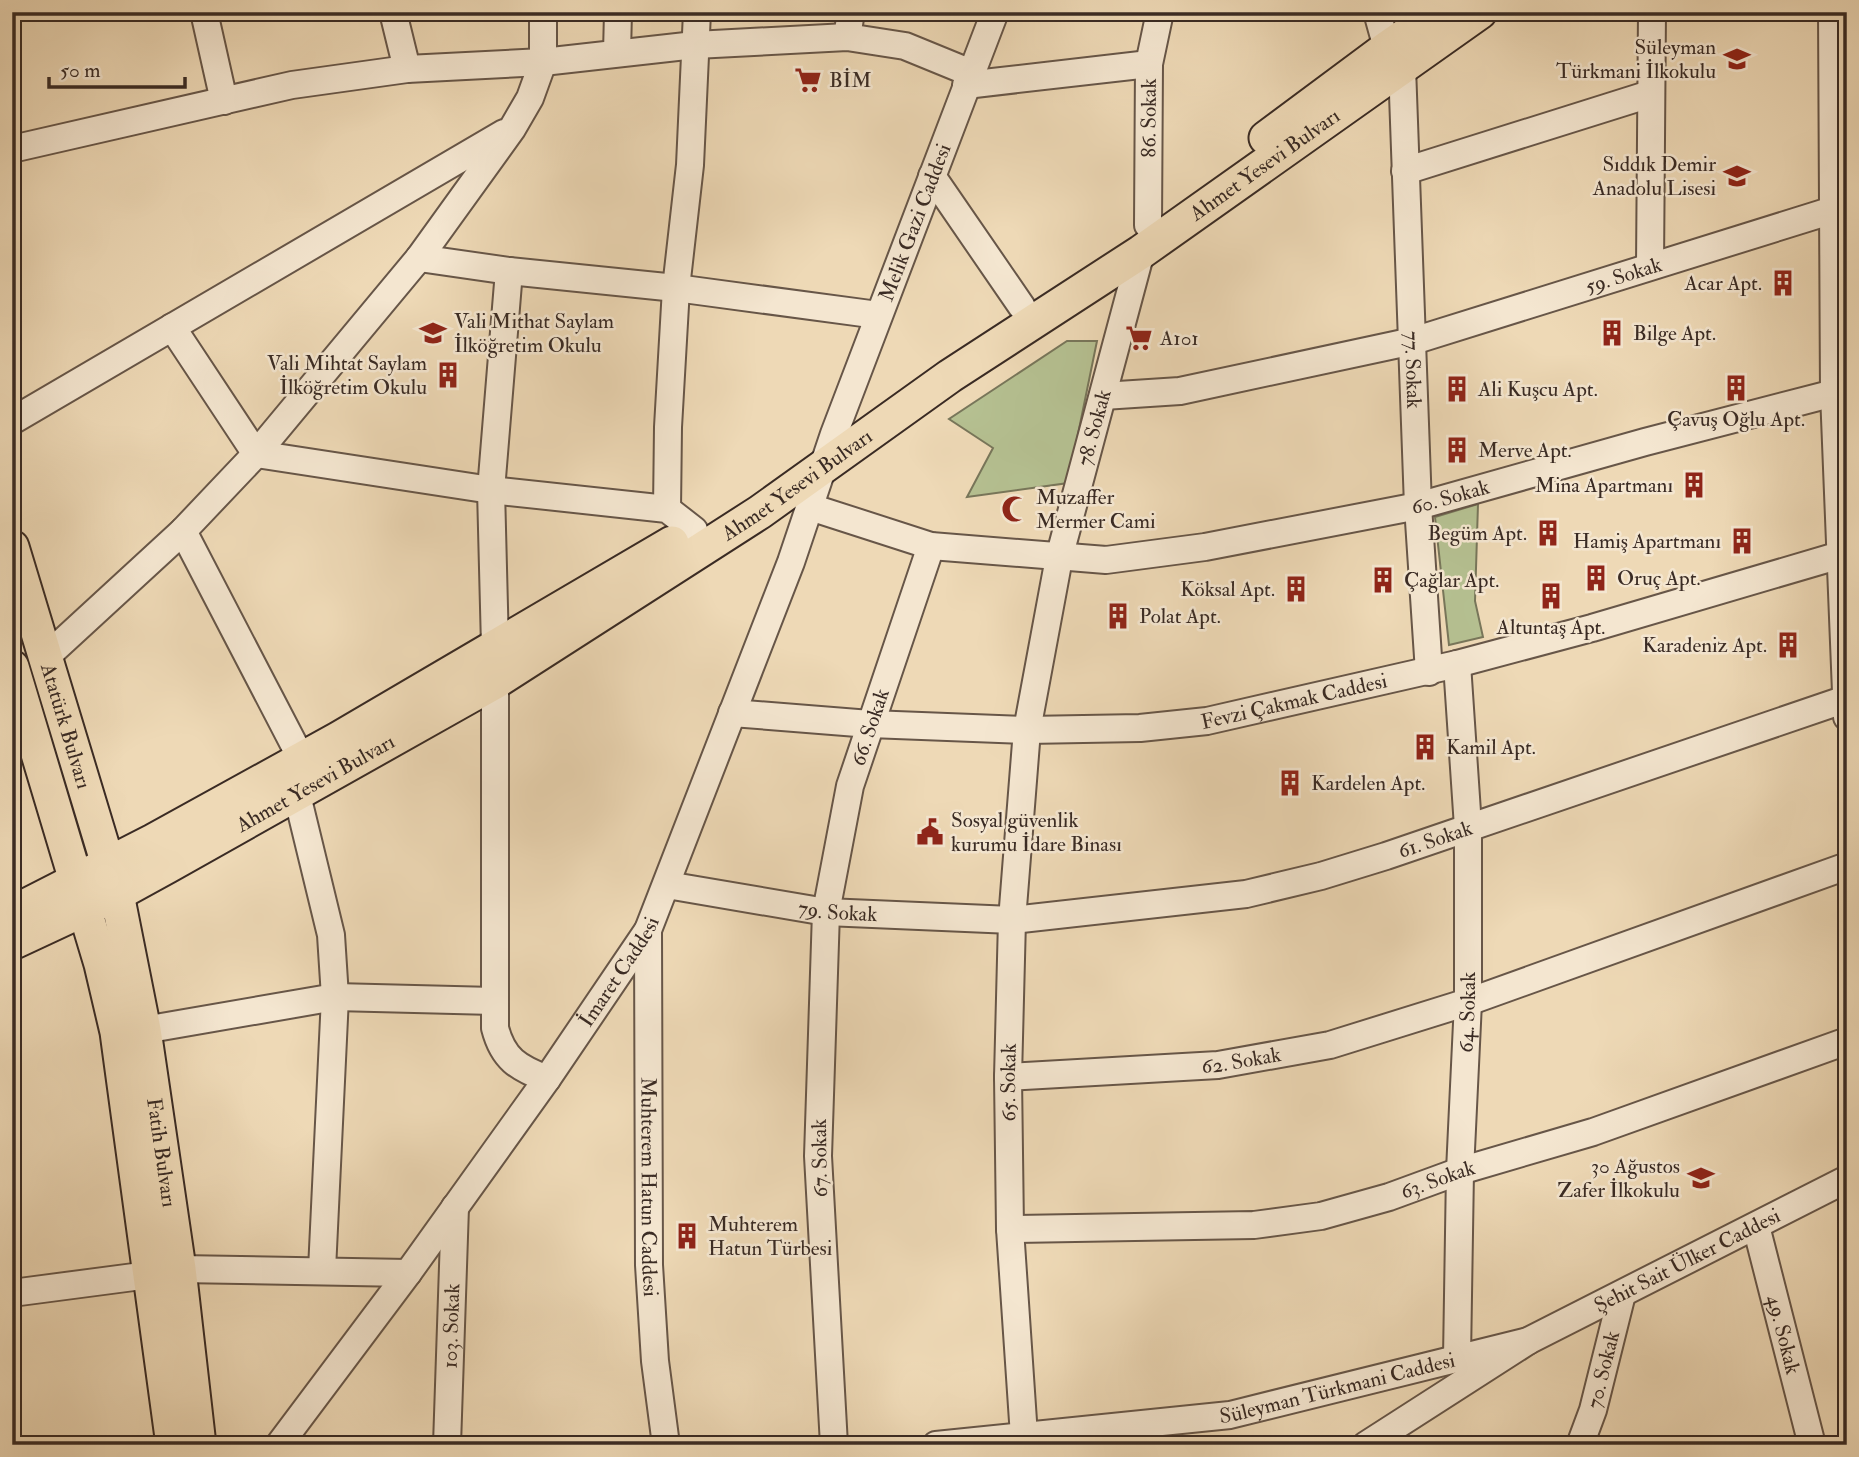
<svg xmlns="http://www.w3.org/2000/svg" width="1859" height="1457" viewBox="0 0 1859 1457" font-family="'IM FELL Double Pica',serif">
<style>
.green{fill:#b5c091;stroke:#78765a;stroke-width:2}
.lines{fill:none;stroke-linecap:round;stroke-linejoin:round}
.minor-casing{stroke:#675648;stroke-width:30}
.major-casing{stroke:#3a2b24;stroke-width:37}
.minor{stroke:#f4e6d0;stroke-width:26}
.major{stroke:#eed9b6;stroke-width:33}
.labels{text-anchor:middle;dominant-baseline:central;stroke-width:5;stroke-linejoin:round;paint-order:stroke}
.poi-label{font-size:21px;fill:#3a2b24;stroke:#f4e6d0;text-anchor:start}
.street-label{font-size:21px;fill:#3a2b24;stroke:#f4e6d0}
</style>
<rect width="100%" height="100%" fill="#eed9b6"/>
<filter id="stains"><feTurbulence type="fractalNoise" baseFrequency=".00286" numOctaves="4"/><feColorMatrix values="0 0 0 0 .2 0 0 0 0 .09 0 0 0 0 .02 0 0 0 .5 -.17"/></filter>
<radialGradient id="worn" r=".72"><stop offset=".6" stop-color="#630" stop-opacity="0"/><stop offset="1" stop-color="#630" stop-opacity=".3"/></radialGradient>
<!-- green -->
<g class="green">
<path d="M1067 341H1097L1068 483 967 497 993 448 949 419Z"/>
<path d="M1478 504 1475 601 1483 637 1449 645 1435 517Z"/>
</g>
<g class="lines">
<!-- minor casing -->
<g class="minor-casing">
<g id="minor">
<path d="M204 12 224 101"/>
<path d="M393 12 407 69"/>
<path d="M1377 12 1387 48"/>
<path d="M1832 12 1834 393 1847 717"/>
<path d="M847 37 851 12"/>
<path d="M617 53 618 12"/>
<path id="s1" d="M1402 67 1418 506 1429 672"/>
<path d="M966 85 1149 64"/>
<path d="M12 149 292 85 407 69 543 62 695 45 847 37 905 46 971 73"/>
<path d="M1405 171 1650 94"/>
<path d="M932 176 1022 307"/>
<path id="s2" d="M1148 225 1149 64 1160 12"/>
<path d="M419 258 509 271 676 288 878 315"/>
<path d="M1650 266 1652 12"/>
<path d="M172 327 256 454 491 490 667 509 694 530"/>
<path id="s3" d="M1103 396 1180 391 1413 341 1833 210"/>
<path d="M12 421 504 133"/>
<path id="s4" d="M810 507 931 546 1106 560 1205 547 1418 506 1645 442 1834 393"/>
<path d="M667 509 668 427 676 288 690 165 697 12"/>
<path d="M183 531 301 758"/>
<path d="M495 646 491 490 509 271"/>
<path d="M46 657 183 531 256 454 419 258 512 129 530 98 543 62V12"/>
<path d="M495 682V1028C503 1059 518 1068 547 1079"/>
<path id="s5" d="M732 713 870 724 1027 730 1140 728 1207 721 1457 664 1592 628 1847 553"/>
<path d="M297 795 331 935 335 997 322 1270"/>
<path id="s6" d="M667 885 826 912 1012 920 1246 894 1321 876 1386 856 1846 699"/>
<path id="s7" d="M648 930 649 1265 655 1361 666 1445"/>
<path d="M144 1030 335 997 494 1001"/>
<path id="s8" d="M1008 1077 1218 1065 1330 1045 1468 1002 1847 866"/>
<path id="s9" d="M1756 1226 1812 1445"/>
<path id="s10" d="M1010 1229 1254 1225 1321 1216 1389 1197 1460 1171 1593 1132 1847 1041"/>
<path d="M179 1269 408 1273"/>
<path d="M12 1293 149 1275"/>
<path id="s11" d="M1457 1358 1460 1171 1468 1002V827L1457 664"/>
<path id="s12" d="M1024 1436 1010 1229 1008 1077 1012 920 1027 730 1059 558 1141 252"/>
<path id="s13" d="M279 1445 408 1273 547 1079 648 930 791 562 834 434 995 12"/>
<path id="s14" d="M447 1445 455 1207"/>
<path id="s15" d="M834 1445 818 1156 826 912 850 786 931 546"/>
<path id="s16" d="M936 1445 1230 1415 1528 1341"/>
<path id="s17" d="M1366 1445 1528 1341 1847 1179"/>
<path id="s18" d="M1580 1445 1593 1410 1622 1294"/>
</g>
</g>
<!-- major casing -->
<g class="major-casing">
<g id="major">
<path d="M1266 138 1387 48 1439 12"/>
<path id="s19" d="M12 547 117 894 144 1030 179 1269 199 1445"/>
<path d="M12 667 101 964 117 1032 173 1445"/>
<path d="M12 913 153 841 338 739 672 543"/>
<path id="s20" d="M12 943 117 894 168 866 495 682 760 512 950 376 1141 252 1480 12"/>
</g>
</g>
<!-- minor -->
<use href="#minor" class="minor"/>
<!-- major -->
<use href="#major" class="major"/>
</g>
<!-- icons -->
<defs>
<g id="school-bare" transform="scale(2.1)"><path d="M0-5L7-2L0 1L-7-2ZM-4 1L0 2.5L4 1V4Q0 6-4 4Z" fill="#8f2418" stroke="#f4e6d0" stroke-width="2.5" paint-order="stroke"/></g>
<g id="supermarket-bare" transform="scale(2.1)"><path d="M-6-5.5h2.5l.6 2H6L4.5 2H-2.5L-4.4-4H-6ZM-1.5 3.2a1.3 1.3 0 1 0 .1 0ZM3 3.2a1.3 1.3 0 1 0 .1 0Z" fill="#8f2418" stroke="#f4e6d0" stroke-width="2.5" paint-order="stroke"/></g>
<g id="building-bare" transform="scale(2.1)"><path d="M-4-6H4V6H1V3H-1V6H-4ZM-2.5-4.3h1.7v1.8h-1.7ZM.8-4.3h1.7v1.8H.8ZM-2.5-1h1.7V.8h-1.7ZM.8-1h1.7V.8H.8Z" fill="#8f2418" stroke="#f4e6d0" stroke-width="2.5" paint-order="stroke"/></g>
<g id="mosque-bare" transform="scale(2.1)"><path d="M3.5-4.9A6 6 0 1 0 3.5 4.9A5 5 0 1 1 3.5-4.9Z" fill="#8f2418" stroke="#f4e6d0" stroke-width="2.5" paint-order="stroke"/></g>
<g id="civic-bare" transform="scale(2.1)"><path d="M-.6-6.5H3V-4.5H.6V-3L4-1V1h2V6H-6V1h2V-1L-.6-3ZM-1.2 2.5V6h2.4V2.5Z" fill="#8f2418" stroke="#f4e6d0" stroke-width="2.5" paint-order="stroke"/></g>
</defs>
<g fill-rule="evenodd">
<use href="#school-bare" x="1737" y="59"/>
<use href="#supermarket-bare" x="808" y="80"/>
<use href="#school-bare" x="1737" y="176"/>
<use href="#building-bare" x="1783" y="283"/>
<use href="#school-bare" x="433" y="333"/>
<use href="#building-bare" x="1612" y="333"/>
<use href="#supermarket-bare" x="1139" y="338"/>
<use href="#building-bare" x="448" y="375"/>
<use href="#building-bare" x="1736" y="388"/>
<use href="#building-bare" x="1457" y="389"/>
<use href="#building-bare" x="1457" y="450"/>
<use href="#building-bare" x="1694" y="485"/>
<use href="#mosque-bare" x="1015" y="509"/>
<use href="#building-bare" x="1548" y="533"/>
<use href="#building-bare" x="1742" y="541"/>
<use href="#building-bare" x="1596" y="578"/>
<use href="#building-bare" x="1383" y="580"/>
<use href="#building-bare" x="1296" y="589"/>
<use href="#building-bare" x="1551" y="596"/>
<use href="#building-bare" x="1118" y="616"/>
<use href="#building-bare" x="1788" y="645"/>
<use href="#building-bare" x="1425" y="747"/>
<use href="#building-bare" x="1290" y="783"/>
<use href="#civic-bare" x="930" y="832"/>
<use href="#school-bare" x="1701" y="1178"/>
<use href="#building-bare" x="687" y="1236"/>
</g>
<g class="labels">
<!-- poi labels -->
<g class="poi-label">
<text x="1716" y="47" text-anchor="end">Süleyman<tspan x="1716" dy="24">Türkmani İlkokulu</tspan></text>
<text x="829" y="80">BİM</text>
<text x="1716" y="164" text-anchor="end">Sıddık Demir<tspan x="1716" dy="24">Anadolu Lisesi</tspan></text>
<text x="1762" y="283" text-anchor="end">Acar Apt.</text>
<text x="454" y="321">Vali Mithat Saylam<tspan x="454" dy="24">İlköğretim Okulu</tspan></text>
<text x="1633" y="333">Bilge Apt.</text>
<text x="1160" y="338">A101</text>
<text x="427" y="363" text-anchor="end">Vali Mihtat Saylam<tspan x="427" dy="24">İlköğretim Okulu</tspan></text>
<text x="1478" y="389">Ali Kuşcu Apt.</text>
<text x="1736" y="419" text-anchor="middle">Çavuş Oğlu Apt.</text>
<text x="1478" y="450">Merve Apt.</text>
<text x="1673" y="485" text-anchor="end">Mina Apartmanı</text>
<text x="1036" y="497">Muzaffer<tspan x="1036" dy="24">Mermer Cami</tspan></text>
<text x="1527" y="533" text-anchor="end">Begüm Apt.</text>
<text x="1721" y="541" text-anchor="end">Hamiş Apartmanı</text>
<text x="1617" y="578">Oruç Apt.</text>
<text x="1404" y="580">Çağlar Apt.</text>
<text x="1275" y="589" text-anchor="end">Köksal Apt.</text>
<text x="1139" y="616">Polat Apt.</text>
<text x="1551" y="627" text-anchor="middle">Altuntaş Apt.</text>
<text x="1767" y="645" text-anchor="end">Karadeniz Apt.</text>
<text x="1446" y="747">Kamil Apt.</text>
<text x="1311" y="783">Kardelen Apt.</text>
<text x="951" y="820">Sosyal güvenlik<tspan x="951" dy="24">kurumu İdare Binası</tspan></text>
<text x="1680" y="1166" text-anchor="end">30 Ağustos<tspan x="1680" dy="24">Zafer İlkokulu</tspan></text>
<text x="708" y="1224">Muhterem<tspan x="708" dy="24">Hatun Türbesi</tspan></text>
</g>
<!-- street labels -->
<g class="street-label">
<text stroke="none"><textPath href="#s2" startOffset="107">86. Sokak</textPath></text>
<text stroke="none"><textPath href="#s20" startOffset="1477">Ahmet Yesevi Bulvarı</textPath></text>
<text stroke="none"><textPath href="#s13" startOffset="1390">Melik Gazi Caddesi</textPath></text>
<text stroke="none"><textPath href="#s3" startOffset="536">59. Sokak</textPath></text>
<text stroke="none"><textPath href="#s1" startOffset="303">77. Sokak</textPath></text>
<text stroke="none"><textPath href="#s12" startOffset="1017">78. Sokak</textPath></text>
<text stroke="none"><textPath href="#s20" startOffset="910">Ahmet Yesevi Bulvarı</textPath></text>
<text stroke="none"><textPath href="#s4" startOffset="653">60. Sokak</textPath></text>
<text stroke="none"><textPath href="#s5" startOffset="565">Fevzi Çakmak Caddesi</textPath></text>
<text stroke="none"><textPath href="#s19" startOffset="187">Atatürk Bulvarı</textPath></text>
<text stroke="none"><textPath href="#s15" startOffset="724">66. Sokak</textPath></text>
<text stroke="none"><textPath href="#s20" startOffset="343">Ahmet Yesevi Bulvarı</textPath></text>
<text stroke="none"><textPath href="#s6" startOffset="780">61. Sokak</textPath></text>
<text stroke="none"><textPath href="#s6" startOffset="173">79. Sokak</textPath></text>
<text stroke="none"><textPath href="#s13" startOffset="583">İmaret Caddesi</textPath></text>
<text stroke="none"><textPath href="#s11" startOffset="346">64. Sokak</textPath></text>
<text stroke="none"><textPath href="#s8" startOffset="234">62. Sokak</textPath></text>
<text stroke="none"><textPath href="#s12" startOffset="354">65. Sokak</textPath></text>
<text stroke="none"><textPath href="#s19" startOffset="625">Fatih Bulvarı</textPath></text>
<text transform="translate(820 1158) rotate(-91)">67. Sokak</text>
<text stroke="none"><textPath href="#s10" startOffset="434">63. Sokak</textPath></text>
<text stroke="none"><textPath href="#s7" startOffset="257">Muhterem Hatun Caddesi</textPath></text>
<text stroke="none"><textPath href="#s17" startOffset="371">Şehit Sait Ülker Caddesi</textPath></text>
<text stroke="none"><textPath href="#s14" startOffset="119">103. Sokak</textPath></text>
<text stroke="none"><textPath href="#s9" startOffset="112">49. Sokak</textPath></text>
<text stroke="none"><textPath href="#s18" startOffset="79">70. Sokak</textPath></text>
<text stroke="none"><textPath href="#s16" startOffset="406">Süleyman Türkmani Caddesi</textPath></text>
</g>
</g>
<!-- margin -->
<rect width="1859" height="1457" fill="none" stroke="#eed9b6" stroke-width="42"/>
<rect x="14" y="14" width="1831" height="1429" fill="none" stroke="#3a2b24" stroke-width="3.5"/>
<rect x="21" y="21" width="1817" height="1415" fill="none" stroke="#3a2b24" stroke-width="2"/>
<!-- scale -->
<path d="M49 77v10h136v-10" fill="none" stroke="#3a2b24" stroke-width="3.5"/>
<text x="60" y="77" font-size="21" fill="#3a2b24" stroke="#f4e6d0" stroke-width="5" paint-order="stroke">50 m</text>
<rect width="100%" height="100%" filter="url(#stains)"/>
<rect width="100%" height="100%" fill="url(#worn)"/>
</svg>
